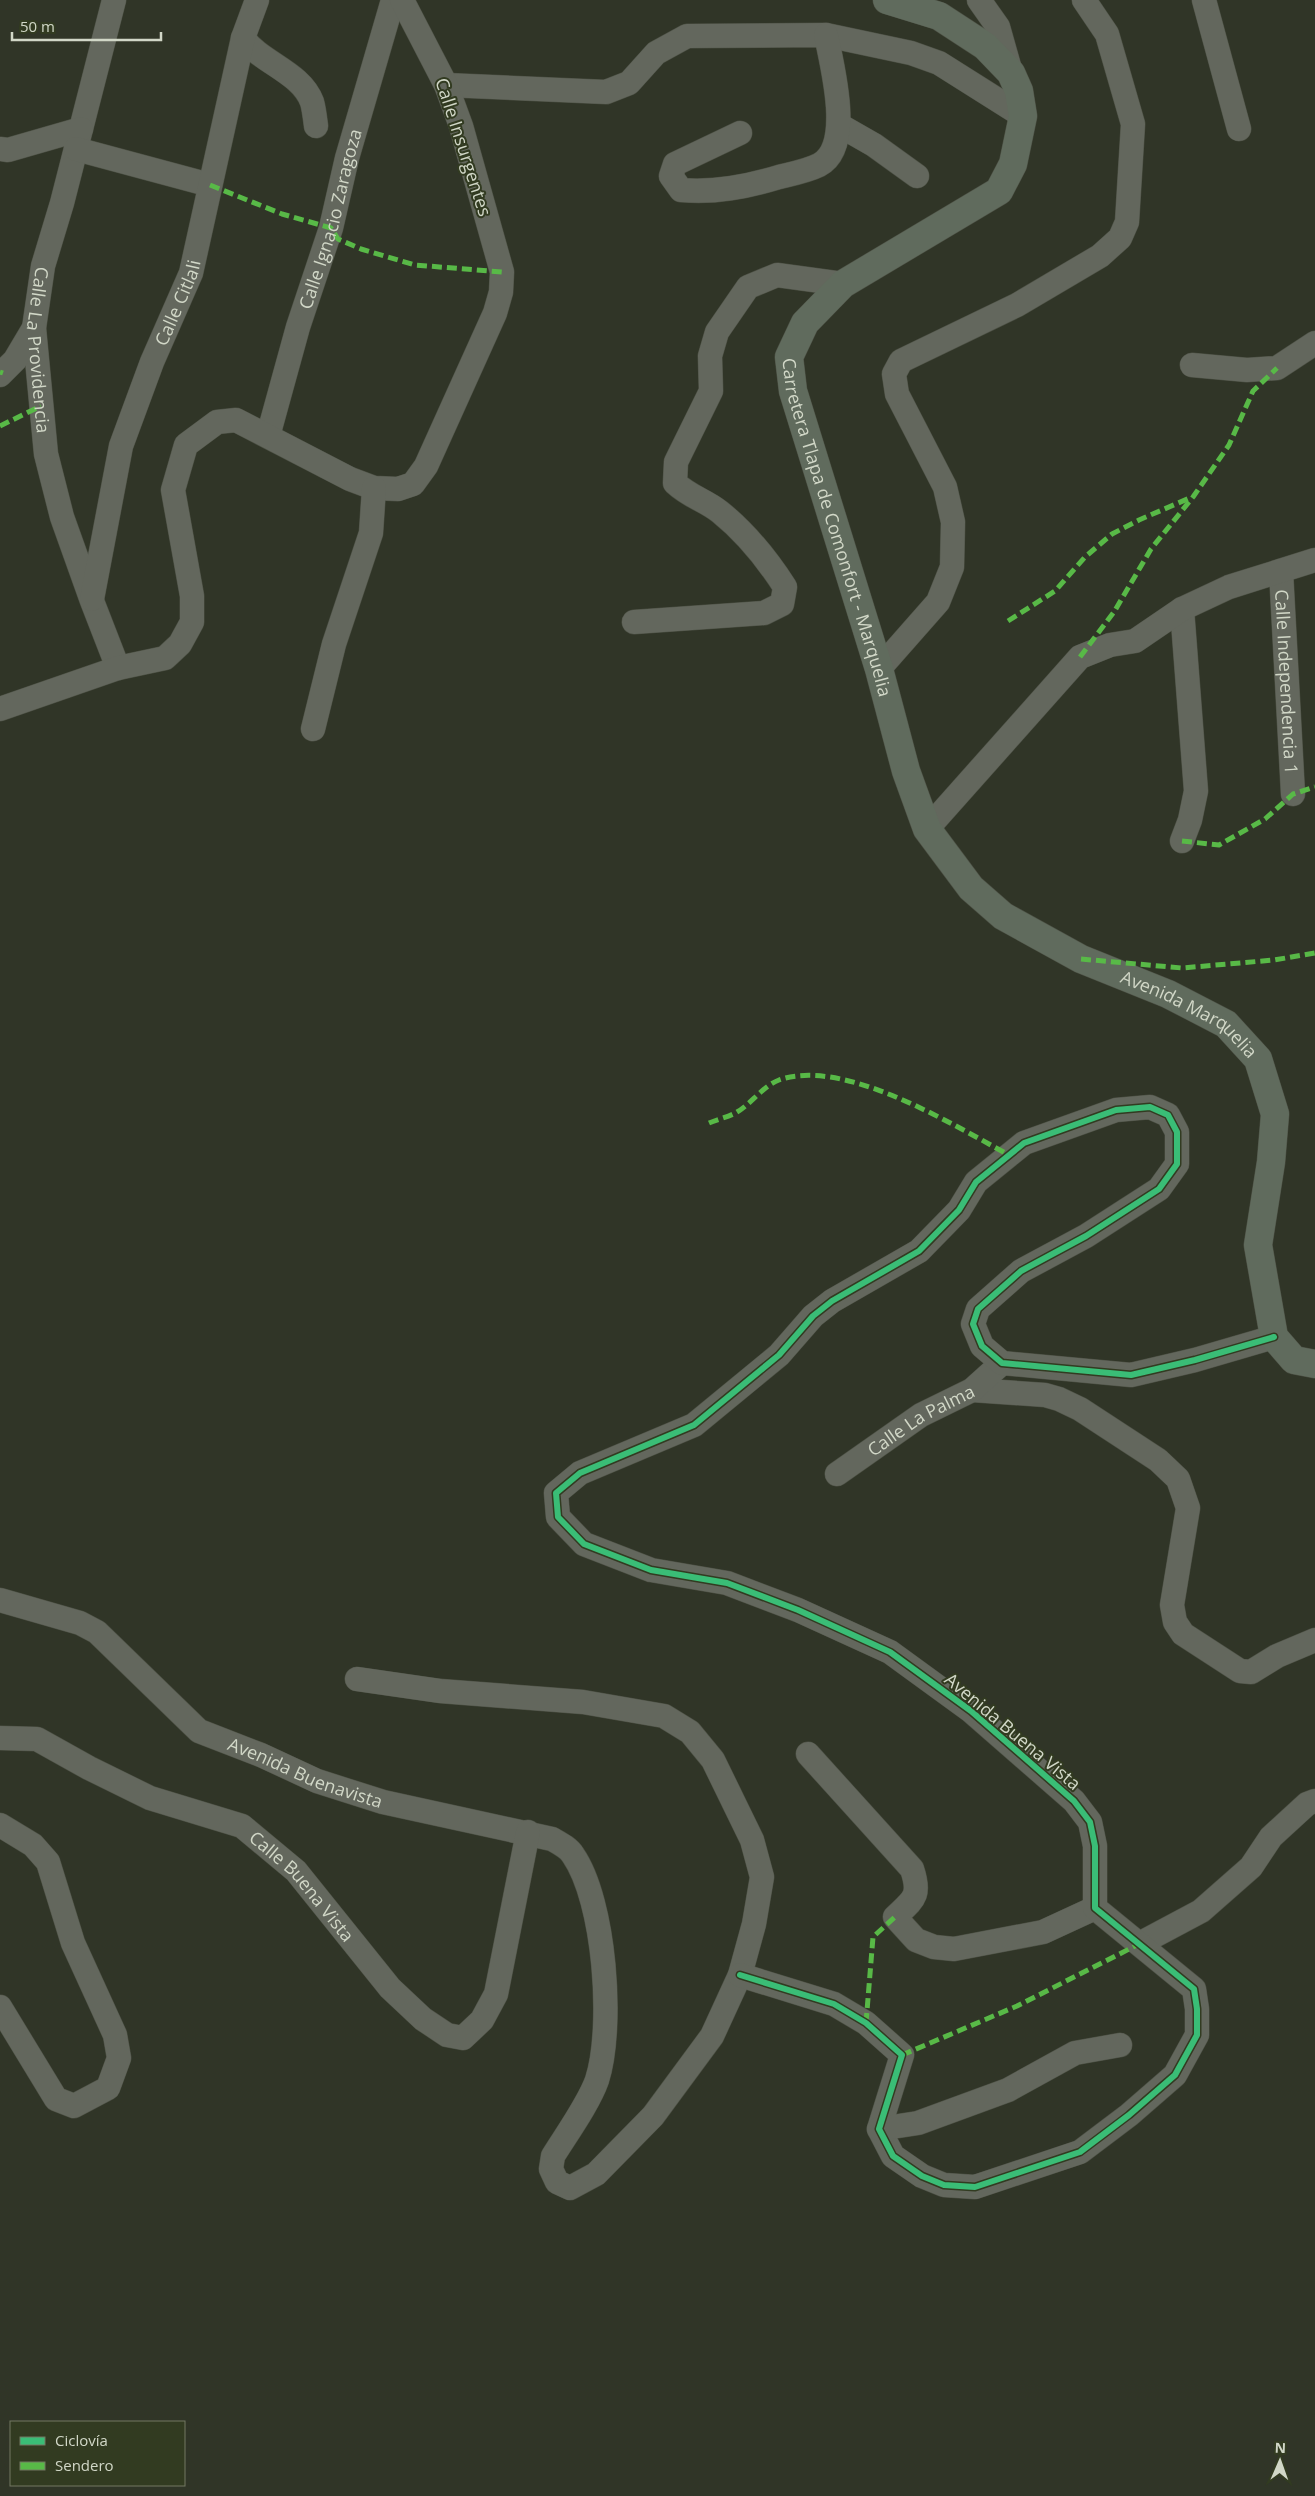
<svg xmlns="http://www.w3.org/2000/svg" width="1315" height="2496" viewBox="0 0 1315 2496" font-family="'Open Sans',sans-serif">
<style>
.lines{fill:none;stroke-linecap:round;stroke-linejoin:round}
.minor-casing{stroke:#4c5044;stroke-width:25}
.major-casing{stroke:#4c5044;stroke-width:29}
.minor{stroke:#63675d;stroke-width:24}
.major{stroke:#606b5d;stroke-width:28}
.quiet{stroke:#58b947;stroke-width:5;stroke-dasharray:10 5;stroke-linecap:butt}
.cycleway-casing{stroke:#323b21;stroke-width:9}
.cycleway{stroke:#3abd76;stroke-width:6}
.labels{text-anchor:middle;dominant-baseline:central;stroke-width:4;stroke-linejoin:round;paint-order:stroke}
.street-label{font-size:18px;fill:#d1d7c7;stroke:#323b21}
</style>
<rect width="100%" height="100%" fill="#303527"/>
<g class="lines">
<!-- minor casing -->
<g class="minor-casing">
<g id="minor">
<path id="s1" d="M114 0 62 203 43 266 34 328 46 454 62 517 92 601 118 668"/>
<path d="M979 0 998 27 1011 73"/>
<path d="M1204 0 1239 129"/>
<path d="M243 38C261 63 301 72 312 102 314 109 315 118 316 126"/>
<path d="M446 85 606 92 629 83 656 53 687 36 826 35 911 53 939 63 1023 116"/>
<path d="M839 125 874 145 917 176"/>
<path d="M740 133 675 164 671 176 681 190C715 193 746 187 779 177 791 174 807 171 819 165 854 147 832 66 826 35"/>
<path d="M0 149 8 150 81 129"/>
<path d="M76 149 210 185"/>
<path d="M1192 365 1247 370 1277 368 1315 343"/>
<path d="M0 375 15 360 34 328"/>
<path id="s2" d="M268 436 298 327 331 228 347 158 393 0"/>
<path id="s3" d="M1281 571 1293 794"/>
<path id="s4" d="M92 599 121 446 152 362 191 273 243 38 257 0"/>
<path d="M1182 609 1196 791 1190 820 1182 841"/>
<path d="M634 622 764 613 782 604 785 587C767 559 746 533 720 512 705 500 690 497 675 483L676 462 711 391 710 356 717 332 748 287 777 275 843 284"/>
<path d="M879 669 938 602 952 567 953 522 945 487 897 394 894 374 901 361 1017 305 1100 256 1120 238 1127 222 1133 124 1107 34 1084 0"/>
<path d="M0 709 118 668 165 658 180 644 192 622V596L173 490 186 445 217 422 236 420 350 479 374 488 398 489 413 484 426 466 495 313 501 292 502 272 461 126 446 85 402 0"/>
<path d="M313 729 334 644 371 533 374 488"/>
<path d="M927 829 1080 657 1110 645 1135 641 1182 609 1229 587 1315 560"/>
<path d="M972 1390 1045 1395 1059 1399 1080 1409 1158 1460 1178 1479 1188 1508 1172 1605 1175 1622 1183 1634 1240 1671 1251 1672 1277 1656 1315 1640"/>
<path id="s5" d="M837 1474 921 1415 972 1390 1002 1363"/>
<path id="s6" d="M0 1600 80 1623 97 1632 199 1731 261 1755 317 1781 383 1802 552 1839C559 1843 569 1848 573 1855 605 1901 614 2027 597 2080 589 2103 566 2135 553 2156L551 2169 557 2182 570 2188 596 2174 653 2116 712 2036 740 1975 754 1924 762 1877 752 1840 713 1760 690 1732 664 1716 583 1702 440 1691 357 1679"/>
<path id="s7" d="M0 1738 37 1739 89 1768 150 1798 242 1826 296 1871 390 1988 423 2019 447 2035 463 2038 482 2020 496 1994 528 1832"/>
<path d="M808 1754 912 1869C921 1896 914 1899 895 1917L916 1940 934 1947 954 1949 1043 1932 1095 1908"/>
<path d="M0 1825 33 1845 48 1862 73 1943 115 2035 119 2058 108 2088 74 2106 56 2099 0 2007"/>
<path d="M1141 1943 1201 1911 1251 1867 1271 1837 1307 1804 1315 1801"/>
<path d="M740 1975 834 2004 866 2023 902 2055 879 2129 893 2156 922 2176 944 2185 975 2187 1080 2152 1129 2115 1175 2075 1197 2035V2009L1194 1989 1095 1908V1846L1090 1822 1074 1801 971 1711 890 1652 798 1610 727 1583 651 1570 584 1544 558 1517 556 1493 580 1473 694 1425 779 1355 813 1316 832 1301 919 1251 959 1210 976 1182 1024 1143 1116 1110 1150 1107 1168 1115 1177 1132V1164L1159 1189 1086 1236 1021 1271 978 1309 973 1324 982 1346 1002 1363 1131 1375 1195 1360 1274 1337"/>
<path d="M879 2129 918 2123 1008 2090 1075 2053 1120 2045"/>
</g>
</g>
<!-- major casing -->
<g class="major-casing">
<g id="major">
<path id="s8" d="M887 0 939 16 985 46 1011 73 1019 91 1023 116 1013 164 999 191 843 284 805 323 789 357 793 391 879 669 906 771 927 829 971 888 1003 916 1081 959 1168 994 1226 1024 1258 1059 1275 1114 1271 1162 1258 1245 1274 1337 1294 1360 1315 1364"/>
</g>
</g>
<!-- minor -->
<use href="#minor" class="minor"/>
<!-- major -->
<use href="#major" class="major"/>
<!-- quiet -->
<g class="quiet">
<path d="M210 185 282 214 331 228 338 239 361 249 415 265 502 272"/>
<path d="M0 372 3 373"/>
<path d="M0 426 41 406"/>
<path d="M1008 621 1055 591 1085 557 1112 534 1139 520 1192 497"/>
<path d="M1080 657 1114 612 1151 549 1193 497 1229 445 1253 391 1277 368"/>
<path d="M1182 841 1219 845 1265 819 1293 794 1315 787"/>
<path d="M1081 959 1182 968 1274 960 1315 953"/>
<path d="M709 1123C718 1119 729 1117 737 1112 751 1104 763 1086 779 1080 844 1057 953 1125 1009 1155"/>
<path d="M866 2023 873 1937 895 1917"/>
<path d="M902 2055 1017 2006 1141 1943"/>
</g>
<!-- cycleway casing -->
<g class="cycleway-casing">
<path id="cycleway" d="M740 1975 834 2004 866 2023 902 2055 879 2129 893 2156 922 2176 944 2185 975 2187 1080 2152 1129 2115 1175 2075 1197 2035V2009L1194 1989 1095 1908V1846L1090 1822 1074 1801 971 1711 890 1652 798 1610 727 1583 651 1570 584 1544 558 1517 556 1493 580 1473 694 1425 779 1355 813 1316 832 1301 919 1251 959 1210 976 1182 1024 1143 1116 1110 1150 1107 1168 1115 1177 1132V1164L1159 1189 1086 1236 1021 1271 978 1309 973 1324 982 1346 1002 1363 1131 1375 1195 1360 1274 1337"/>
</g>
<!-- cycleway -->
<use href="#cycleway" class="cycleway"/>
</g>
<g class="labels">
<!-- street labels -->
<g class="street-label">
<text transform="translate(464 147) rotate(72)">Calle Insurgentes</text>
<text stroke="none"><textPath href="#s2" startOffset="226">Calle Ignacio Zaragoza</textPath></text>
<text stroke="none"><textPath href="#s4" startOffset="310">Calle Citlali</textPath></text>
<text stroke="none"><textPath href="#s1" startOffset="360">Calle La Providencia</textPath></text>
<text stroke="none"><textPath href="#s8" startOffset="722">Carretera Tlapa de Comonfort - Marquelia</textPath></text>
<text stroke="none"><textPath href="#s3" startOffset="111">Calle Independencia 1</textPath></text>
<text stroke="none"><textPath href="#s8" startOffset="1365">Avenida Marquelia</textPath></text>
<text stroke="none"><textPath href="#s5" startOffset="100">Calle La Palma</textPath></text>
<text transform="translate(1013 1731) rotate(40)">Avenida Buena Vista</text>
<text stroke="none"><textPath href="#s6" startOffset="359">Avenida Buenavista</textPath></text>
<text stroke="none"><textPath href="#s7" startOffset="346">Calle Buena Vista</textPath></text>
</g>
</g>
<!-- legend -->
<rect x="10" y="2421" width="175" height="65" fill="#323b21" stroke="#727963"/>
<rect x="20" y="2437" width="25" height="8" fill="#3abd76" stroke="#727963"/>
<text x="55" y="2446" font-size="15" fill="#d1d7c7">Ciclovía</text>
<rect x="20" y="2462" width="25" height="8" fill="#58b947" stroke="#727963"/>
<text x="55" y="2471" font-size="15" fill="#d1d7c7">Sendero</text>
<!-- north arrow -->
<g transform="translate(1280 2461) rotate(2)" stroke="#323b21" stroke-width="4" paint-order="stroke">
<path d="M0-4L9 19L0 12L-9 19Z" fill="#d1d7c7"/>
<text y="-8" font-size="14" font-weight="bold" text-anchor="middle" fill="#d1d7c7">N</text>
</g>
<!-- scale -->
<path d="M12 32v8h149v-8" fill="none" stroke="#d1d7c7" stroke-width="2.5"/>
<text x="20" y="32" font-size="15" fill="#d1d7c7" stroke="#323b21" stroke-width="4" paint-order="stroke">50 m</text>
</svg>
